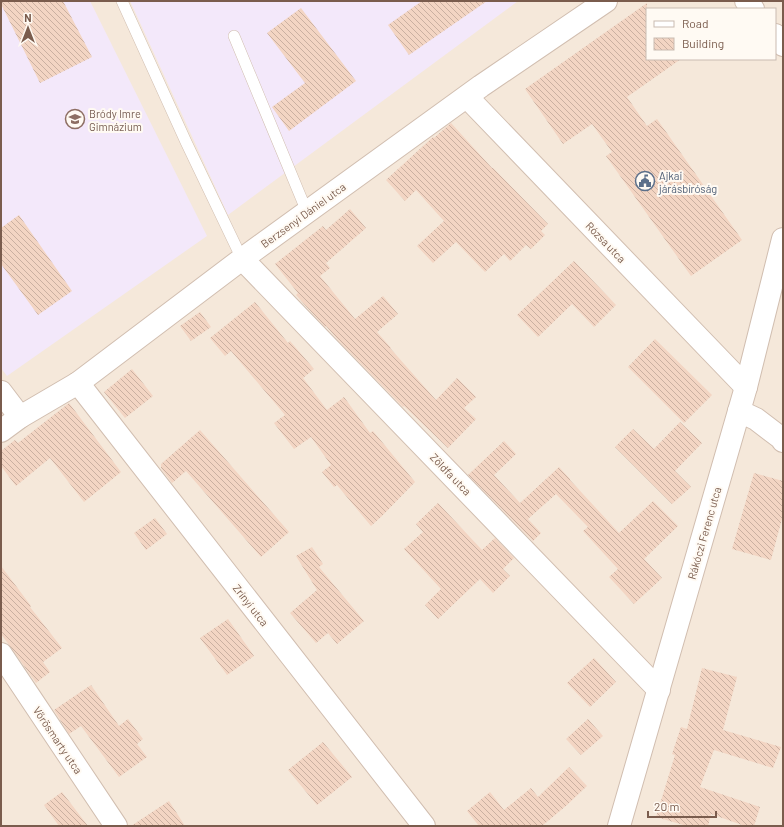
<svg xmlns="http://www.w3.org/2000/svg" width="784" height="827" viewBox="0 0 784 827" font-family="Barlow,sans-serif">
<style>
.residential{fill:#f5e8da;fill-rule:evenodd}
.education{fill:#f3e8fa}
.building{fill:url(#building-back-hatch)}
.lines{fill:none;stroke-linecap:round;stroke-linejoin:round}
.service-casing{stroke:#d1beb0;stroke-width:12}
.minor-casing{stroke:#d1beb0;stroke-width:24}
.service{stroke:#fff;stroke-width:11}
.minor{stroke:#fff;stroke-width:22}
.labels{text-anchor:middle;dominant-baseline:central;stroke-width:4;stroke-linejoin:round;paint-order:stroke}
.education-label{font-size:11px;fill:#785e54;stroke:#fffaf3;text-anchor:start}
.service-label{font-size:11px;fill:#4e5e75;stroke:#fffaf3;text-anchor:start}
.street-label{font-size:11px;fill:#7a5c4d;stroke:#fffaf3}
</style>
<defs>
<pattern id="building-back-hatch" width="6" height="6" patternUnits="userSpaceOnUse"><rect width="6" height="6" fill="#f3d5c3"/><path d="M-1 5l2 2M0 0l6 6M5-1l2 2" fill="none" stroke="#cab0a1"/></pattern>
</defs>
<rect width="100%" height="100%" fill="#fdf6ec"/>
<!-- residential -->
<path class="residential" d="M1 1H783V826H1ZM647 9H775V59H647Z"/>
<!-- education -->
<g class="education">
<path d="M1 1H90L207 236 7 376 1 368Z"/>
<path d="M130 1H518L228 215Z"/>
</g>
<!-- building -->
<g class="building">
<path d="M1 1H63L92 57 40 83 1 4Z"/>
<path d="M422 1H487L409 55 388 25Z"/>
<path d="M647 3V59H681L627 97 647 126 657 119 742 240 691 276 606 156 612 152 592 124 563 144 525 89Z"/>
<path d="M301 8 356 81 289 131 272 107 305 83 267 33Z"/>
<path d="M451 123 492 168H493L548 224 541 231 545 235 531 249 526 245 510 261 504 254 485 272 456 242 433 263 417 246 444 221 416 190 405 201 386 180 433 137 434 138Z"/>
<path d="M350 209 366 228 326 263 330 268 320 276 355 319 383 296 398 314 377 332 391 348H390L436 400 457 378 476 397 464 408 476 419 448 448 404 406 403 407 339 341 326 326 325 327 304 304 296 295 298 293 275 264 323 226 326 230Z"/>
<path d="M19 215 72 291 38 315 1 264V228Z"/>
<path d="M574 261 616 305 594 327 572 304 538 337 517 315Z"/>
<path d="M255 302 288 343 290 341 314 369 303 378 327 410 344 397 370 433 373 431 415 482 382 516 371 526 337 485 334 487 322 472 331 465 311 437 294 449 274 423 285 415 231 351 225 356 210 338Z"/>
<path d="M200 312 211 327 191 341 180 326Z"/>
<path d="M655 339 712 395 684 423 628 367Z"/>
<path d="M132 369 153 396 125 418 104 392Z"/>
<path d="M69 403 121 472 84 502 50 458 16 486 1 466V451L15 440 18 443Z"/>
<path d="M680 422 702 443 675 471 691 487 672 504 615 447 633 429 654 449Z"/>
<path d="M200 430 289 532 261 557 186 471 172 483 161 468V464Z"/>
<path d="M504 441 516 454 494 475 520 503 559 467 570 479V480L619 533 653 501 678 526 644 559 662 578 634 604 609 577 618 569 583 531 588 527 556 494 528 519 541 533 533 541 468 475Z"/>
<path d="M754 473 783 481V515L771 560 732 549Z"/>
<path d="M438 503 482 550 495 538 514 558 503 569 510 576 493 593 480 579 438 619 425 605 441 589 404 549 423 532 416 524Z"/>
<path d="M155 518 167 534 146 550 134 533Z"/>
<path d="M312 547 323 564 319 567 364 621 337 644 328 633 316 643 290 613 317 590 296 556Z"/>
<path d="M1 566 31 606 30 607 62 648 43 662 50 672 36 683 15 653 1 634Z"/>
<path d="M228 619 254 656 227 675 200 638Z"/>
<path d="M594 658 616 682 590 707 567 683Z"/>
<path d="M702 668 737 677 723 730 781 747 773 768 714 750 700 787 760 807 754 826H745L711 814 708 826H687L656 817 675 755 672 754 681 727 687 729Z"/>
<path d="M91 685 119 726 128 719 143 739 137 744 147 757 119 777 81 726 69 734 54 710Z"/>
<path d="M588 719 603 736 581 755 566 739Z"/>
<path d="M323 742 352 777 317 805 288 770Z"/>
<path d="M569 767 587 786 567 805 542 826H479L467 811 490 792 504 810 531 788 538 797Z"/>
<path d="M62 792 88 826H59L44 805Z"/>
<path d="M169 801 185 826H131Z"/>
</g>
<g class="lines">
<!-- service casing -->
<g class="service-casing">
<g id="service">
<path d="M122 1 186 142 242 259"/>
<path d="M234 36 307 212"/>
</g>
</g>
<!-- minor casing -->
<g class="minor-casing">
<g id="minor">
<path d="M746 1 753 9"/>
<path d="M775 35 783 45"/>
<path d="M467 97 746 387"/>
<path d="M242 259 252 269 659 690"/>
<path d="M78 383 424 826"/>
<path d="M1 392 20 417"/>
<path d="M739 411 756 419 781 438 783 441"/>
<path d="M1 431 20 417 78 383 242 259 481 86 606 1"/>
<path d="M1 654 116 826"/>
<path d="M619 826 746 387 783 239"/>
</g>
</g>
<!-- service -->
<use href="#service" class="service"/>
<!-- minor -->
<use href="#minor" class="minor"/>
</g>
<!-- icons -->
<defs>
<g id="school-ring" transform="scale(1)"><circle r="9.5" fill="#fffaf3" stroke="#8d6e63" stroke-width="1.5"/><path d="M0-5L7-2L0 1L-7-2ZM-4 1L0 2.5L4 1V4Q0 6-4 4Z" fill="#8d6e63"/></g>
<g id="civic-ring" transform="scale(1)"><circle r="9.5" fill="#fffaf3" stroke="#5c6f8a" stroke-width="1.5"/><path d="M-.6-6.5H3V-4.5H.6V-3L4-1V1h2V6H-6V1h2V-1L-.6-3ZM-1.2 2.5V6h2.4V2.5Z" fill="#5c6f8a"/></g>
</defs>
<g fill-rule="evenodd">
<use href="#school-ring" x="75" y="119"/>
<use href="#civic-ring" x="645" y="181"/>
</g>
<g class="labels">
<!-- education labels -->
<g class="education-label">
<text x="89" y="113">Bródy Imre<tspan x="89" dy="13">Gimnázium</tspan></text>
</g>
<!-- service labels -->
<g class="service-label">
<text x="659" y="175">Ajkai<tspan x="659" dy="13">járásbíróság</tspan></text>
</g>
<!-- street labels -->
<g class="street-label">
<text transform="translate(303 215) rotate(-36)">Berzsenyi Dániel utca</text>
<text transform="translate(606 242) rotate(46)">Rózsa utca</text>
<text transform="translate(451 474) rotate(46)">Zöldfa utca</text>
<text transform="translate(704 533) rotate(-74)">Rákóczi Ferenc utca</text>
<text transform="translate(251 605) rotate(52)">Zrínyi utca</text>
<text transform="translate(58 740) rotate(56)">Vörösmarty utca</text>
</g>
</g>
<!-- border -->
<rect width="784" height="827" fill="none" stroke="#7a5c4d" stroke-width="4"/>
<!-- legend -->
<rect x="646" y="8" width="130" height="52" fill="#fffaf3" stroke="#cabbb1"/>
<rect x="654" y="21" width="20" height="6" fill="#ffffff" stroke="#cabbb1"/>
<text x="682" y="28" font-size="12" fill="#7a5c4d">Road</text>
<rect x="654" y="38" width="20" height="12" fill="url(#building-back-hatch)" stroke="#cabbb1"/>
<text x="682" y="48" font-size="12" fill="#7a5c4d">Building</text>
<!-- north arrow -->
<g transform="translate(28 28)" stroke="#fffaf3" stroke-width="3" paint-order="stroke">
<path d="M0-3L7 15L0 10L-7 15Z" fill="#7a5c4d"/>
<text y="-6" font-size="11" font-weight="bold" text-anchor="middle" fill="#7a5c4d">N</text>
</g>
<!-- scale -->
<path d="M648 811v6h68v-6" fill="none" stroke="#7a5c4d" stroke-width="2"/>
<text x="654" y="811" font-size="12" fill="#7a5c4d" stroke="#fffaf3" stroke-width="3" paint-order="stroke">20 m</text>
</svg>
